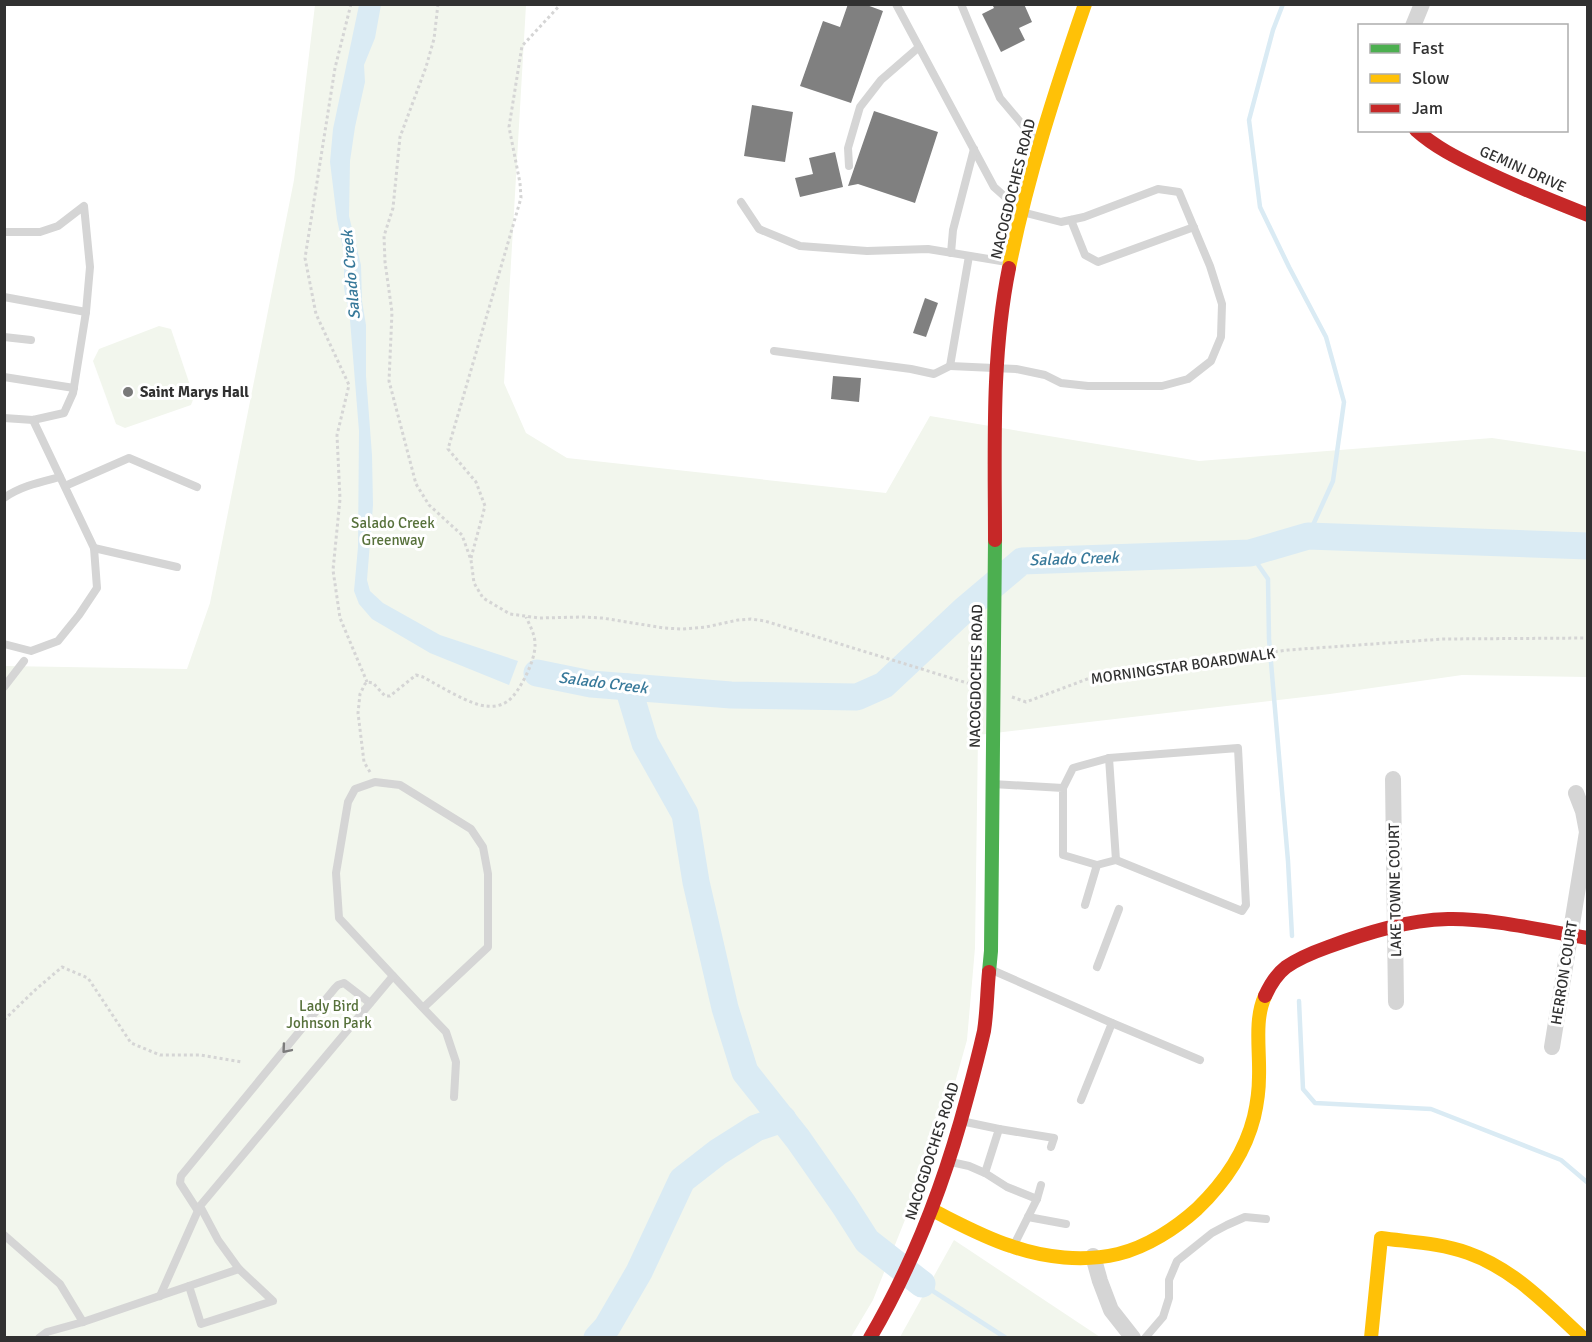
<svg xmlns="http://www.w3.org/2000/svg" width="1592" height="1342" viewBox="0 0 1592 1342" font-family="Signika,sans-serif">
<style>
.green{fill:#f2f6ed}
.water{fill:#daebf4}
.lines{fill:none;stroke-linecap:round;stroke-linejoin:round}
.stream{stroke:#daebf4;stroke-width:4.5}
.river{stroke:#daebf4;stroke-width:27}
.building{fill:#808080}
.path{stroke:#d5d5d5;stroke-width:3;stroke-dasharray:3 3;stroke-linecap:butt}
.lane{stroke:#d5d5d5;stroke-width:8}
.street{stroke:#d5d5d5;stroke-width:16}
.fast{stroke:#4caf50;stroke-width:14}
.slow{stroke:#ffc107;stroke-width:14}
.jam{stroke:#c62828;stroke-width:14}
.oneway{stroke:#7b7b7b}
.poi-dot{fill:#797979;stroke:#fff;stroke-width:2}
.labels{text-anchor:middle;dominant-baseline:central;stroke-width:6;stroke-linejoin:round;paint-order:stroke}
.street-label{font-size:15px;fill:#313131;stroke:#fff}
.poi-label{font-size:15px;font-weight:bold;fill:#313131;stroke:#fff;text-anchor:start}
.park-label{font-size:15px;fill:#57713b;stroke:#fff}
.water-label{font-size:16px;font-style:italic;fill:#38799a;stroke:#fff}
</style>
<rect width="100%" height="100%" fill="#fff"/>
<!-- green -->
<g class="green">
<path d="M315 5H526L504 383 526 433 567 458 886 493 930 416 1199 461 1492 438 1587 452V677L1462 675 1330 694 978 735 975 948 967 1040 944 1122 873 1300 851 1337 5 1338V666L187 669 210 603 294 180Z"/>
<path d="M159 326 171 329 194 397 191 405 125 428 116 424 93 361 99 349Z"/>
<path d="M954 1240 1100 1337H900Z"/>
</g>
<!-- water -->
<path class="water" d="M381 5 375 38 364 65 365 82 355 127 350 161 349 216 361 265 362 301 366 325V376L372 455 373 505 367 580 370 591 383 603 440 635 518 661 509 685 430 653 372 619 359 604 354 591 358 547 359 431 350 320 344 288V253L337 219 330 162 333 129 359 5Z"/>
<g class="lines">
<!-- stream -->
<g class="stream">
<path d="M1283 4 1273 30 1249 120 1260 207 1289 267 1326 337 1344 402 1333 481 1308 536"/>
<path d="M1250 553 1268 579 1269 639 1288 861 1292 936"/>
<path d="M1299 1001 1303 1089 1315 1103 1431 1109 1561 1160 1588 1183"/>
<path d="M922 1284 1006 1338"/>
</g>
<!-- river -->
<g class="river">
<path d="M537 673 591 684 731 695 857 697 884 685 964 610 1022 561 1250 553 1308 536 1588 546"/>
<path d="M628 687 645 743 685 814 696 882 725 1008 745 1072 798 1139 844 1205 867 1241 922 1284"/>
<path d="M597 1338 607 1327 639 1272 682 1180 718 1152 756 1128 783 1119"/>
</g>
</g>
<!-- building -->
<g class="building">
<path d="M848 4H864L883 11 851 103 800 86 823 21 840 27Z"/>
<path d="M992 4H1024L1032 22 1019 28 1025 40 1001 52 982 14 994 8Z"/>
<path d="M752 105 793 112 785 162 744 156Z"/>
<path d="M874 111 938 132 915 203 858 184 848 186Z"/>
<path d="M835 152 843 187 800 197 795 178 813 174 809 158Z"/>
<path d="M925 298 938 303 926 337 913 333Z"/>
<path d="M833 376 861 378 859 402 831 399Z"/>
</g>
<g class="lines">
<!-- path -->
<g class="path">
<path d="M351 4 335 68 305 258 316 314 349 385 337 435 340 499 333 570 340 618 367 682"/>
<path d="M438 4 434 39 426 67 400 137 393 208 384 236 385 262 392 312 389 381 416 484 429 505 462 535 471 560 474 583 483 598 510 614 539 618 583 617 602 618 664 628 682 629 706 627 738 620 751 619 765 621 977 686"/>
<path d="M471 558 485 506 476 482 448 449 521 198 520 183 509 127 522 46 561 4"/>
<path d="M1012 697 1026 702 1098 675 1288 650 1443 639 1588 638"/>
<path d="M370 772 364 762 358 713 360 694 365 684 367 682 373 683 385 696H390L416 675 423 677C438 685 470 705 486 706 493 707 501 706 508 701 520 692 536 659 535 644 535 634 530 626 526 617"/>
<path d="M4 1020 34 991 62 967 88 978 131 1043 160 1055H200L242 1062"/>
</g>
<!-- lane -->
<g class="lane">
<path d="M896 4 994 187 1022 212 1061 222 1084 217 1158 189 1179 192 1210 266 1222 304 1221 337 1211 361 1188 379 1162 386H1088L1061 383 1045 375 1016 369 950 366 969 256"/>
<path d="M961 4 1000 98 1037 142"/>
<path d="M849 166 848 148 860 107 881 80 919 47"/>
<path d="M741 202 759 229 800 246 867 251 928 249 1007 262"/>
<path d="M1071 220 1085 255 1098 262 1194 227"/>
<path d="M4 232H40L58 226 84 206 90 267 86 312 73 393 64 413 33 420 4 418"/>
<path d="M951 253 953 230 974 149"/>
<path d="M4 297 86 312"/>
<path d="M4 337 31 340"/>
<path d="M774 351 911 369 934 374 950 366"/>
<path d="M4 377 74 388"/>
<path d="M65 486 129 458 197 487"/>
<path d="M4 498C21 486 41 482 60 477"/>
<path d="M94 548 177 567"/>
<path d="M4 644 31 651 58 641 79 615 97 588 94 548 33 420"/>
<path d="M4 687 24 661"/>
<path d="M1109 758 1116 860"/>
<path d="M992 784 1063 788V855L1097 865 1085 905"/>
<path d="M1063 788 1073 768 1109 758 1238 748 1246 905 1242 911 1116 860 1097 865"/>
<path d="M1097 967 1119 909"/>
<path d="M992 970 1112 1023 1200 1060"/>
<path d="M423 1008 339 918 336 873 348 802 355 789 375 782 400 785 471 829 483 847 488 874V947L423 1008 446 1032 456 1062 454 1097"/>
<path d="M1081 1100 1112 1023"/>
<path d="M961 1121 999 1129 985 1173"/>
<path d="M999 1129 1054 1138 1051 1147"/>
<path d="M951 1162 969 1166 985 1173 1007 1187 1037 1199 1014 1245"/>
<path d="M1037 1199 1041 1185"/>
<path d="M198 1211 180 1183 181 1176 335 988 338 985 344 983 370 1003"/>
<path d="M1028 1217 1066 1224"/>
<path d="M4 1235 60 1284 83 1322"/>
<path d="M189 1286 201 1324 273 1301 239 1269 218 1240 200 1206 393 976"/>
<path d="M160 1296 200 1206"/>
<path d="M39 1338 47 1332 83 1322 239 1269"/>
<path d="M1145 1338 1163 1317 1169 1298V1280L1177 1261 1212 1233 1227 1225 1245 1217 1266 1219"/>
</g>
<!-- street -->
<g class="street">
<path d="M1413 26 1422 4"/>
<path d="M1393 779 1396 1002"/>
<path d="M1552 1047 1587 832 1583 811 1576 793"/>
<path d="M1093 1256 1100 1281 1111 1310 1133 1338"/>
</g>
<!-- fast -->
<path class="fast" d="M989 972 991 951 995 540"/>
<!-- slow -->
<g class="slow">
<path d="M1009 268C1027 178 1055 91 1085 4"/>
<path d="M932 1210C958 1223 983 1237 1011 1246 1044 1258 1084 1262 1118 1254 1147 1247 1176 1228 1197 1209 1223 1184 1245 1153 1254 1117 1257 1104 1259 1090 1259 1077 1260 1050 1254 1020 1265 996"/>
<path d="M1371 1338 1381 1238C1410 1242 1440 1243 1468 1253 1514 1269 1548 1306 1583 1338"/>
</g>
<!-- jam -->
<g class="jam">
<path d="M1416 130C1435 147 1457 158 1480 169 1515 186 1552 201 1588 215"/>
<path d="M995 540C995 449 991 357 1009 268"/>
<path d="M1265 996C1270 985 1277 974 1286 967 1299 958 1314 952 1328 947 1366 933 1407 920 1448 919 1491 918 1544 931 1588 938"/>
<path d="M870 1338C914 1263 945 1181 967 1098 973 1076 979 1053 984 1031 987 1012 987 992 989 972"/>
</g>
</g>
<!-- one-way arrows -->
<defs><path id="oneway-chevron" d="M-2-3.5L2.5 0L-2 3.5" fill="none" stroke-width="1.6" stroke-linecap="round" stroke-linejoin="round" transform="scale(1.5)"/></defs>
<use class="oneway" href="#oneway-chevron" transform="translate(286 1049) rotate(130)"/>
<!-- markers -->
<circle class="poi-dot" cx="128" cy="392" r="6"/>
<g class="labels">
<!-- street labels -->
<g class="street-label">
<text transform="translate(1523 169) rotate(24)">GEMINI DRIVE</text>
<text transform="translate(1013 189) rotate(-76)">NACOGDOCHES ROAD</text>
<text transform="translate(1183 666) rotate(-8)">MORNINGSTAR BOARDWALK</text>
<text transform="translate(976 676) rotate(-89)">NACOGDOCHES ROAD</text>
<text transform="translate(1395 890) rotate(-91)">LAKE TOWNE COURT</text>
<text transform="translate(1564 973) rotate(-81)">HERRON COURT</text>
<text transform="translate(932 1151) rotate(-72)">NACOGDOCHES ROAD</text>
</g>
<!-- poi labels -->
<g class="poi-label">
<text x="140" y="392">Saint Marys Hall</text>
</g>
<!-- park labels -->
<g class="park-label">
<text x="393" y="523">Salado Creek<tspan x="393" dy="17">Greenway</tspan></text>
<text x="329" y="1006">Lady Bird<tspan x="329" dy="17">Johnson Park</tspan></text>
</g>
<!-- water labels -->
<g class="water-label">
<text transform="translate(351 275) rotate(-95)">Salado Creek</text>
<text transform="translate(1074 559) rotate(-2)">Salado Creek</text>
<text transform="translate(603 683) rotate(7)">Salado Creek</text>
</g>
</g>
<!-- border -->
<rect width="1592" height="1342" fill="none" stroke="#313131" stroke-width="12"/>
<!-- legend -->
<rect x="1358" y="24" width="210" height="108" fill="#ffffff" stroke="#adadad" stroke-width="1.5"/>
<rect x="1370" y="44" width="30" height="9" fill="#4caf50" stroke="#adadad" stroke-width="1.5"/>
<text x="1412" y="54" font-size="18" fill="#313131">Fast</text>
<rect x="1370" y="74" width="30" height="9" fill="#ffc107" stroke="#adadad" stroke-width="1.5"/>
<text x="1412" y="84" font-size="18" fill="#313131">Slow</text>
<rect x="1370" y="104" width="30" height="9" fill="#c62828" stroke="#adadad" stroke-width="1.5"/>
<text x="1412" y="114" font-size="18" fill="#313131">Jam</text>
</svg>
